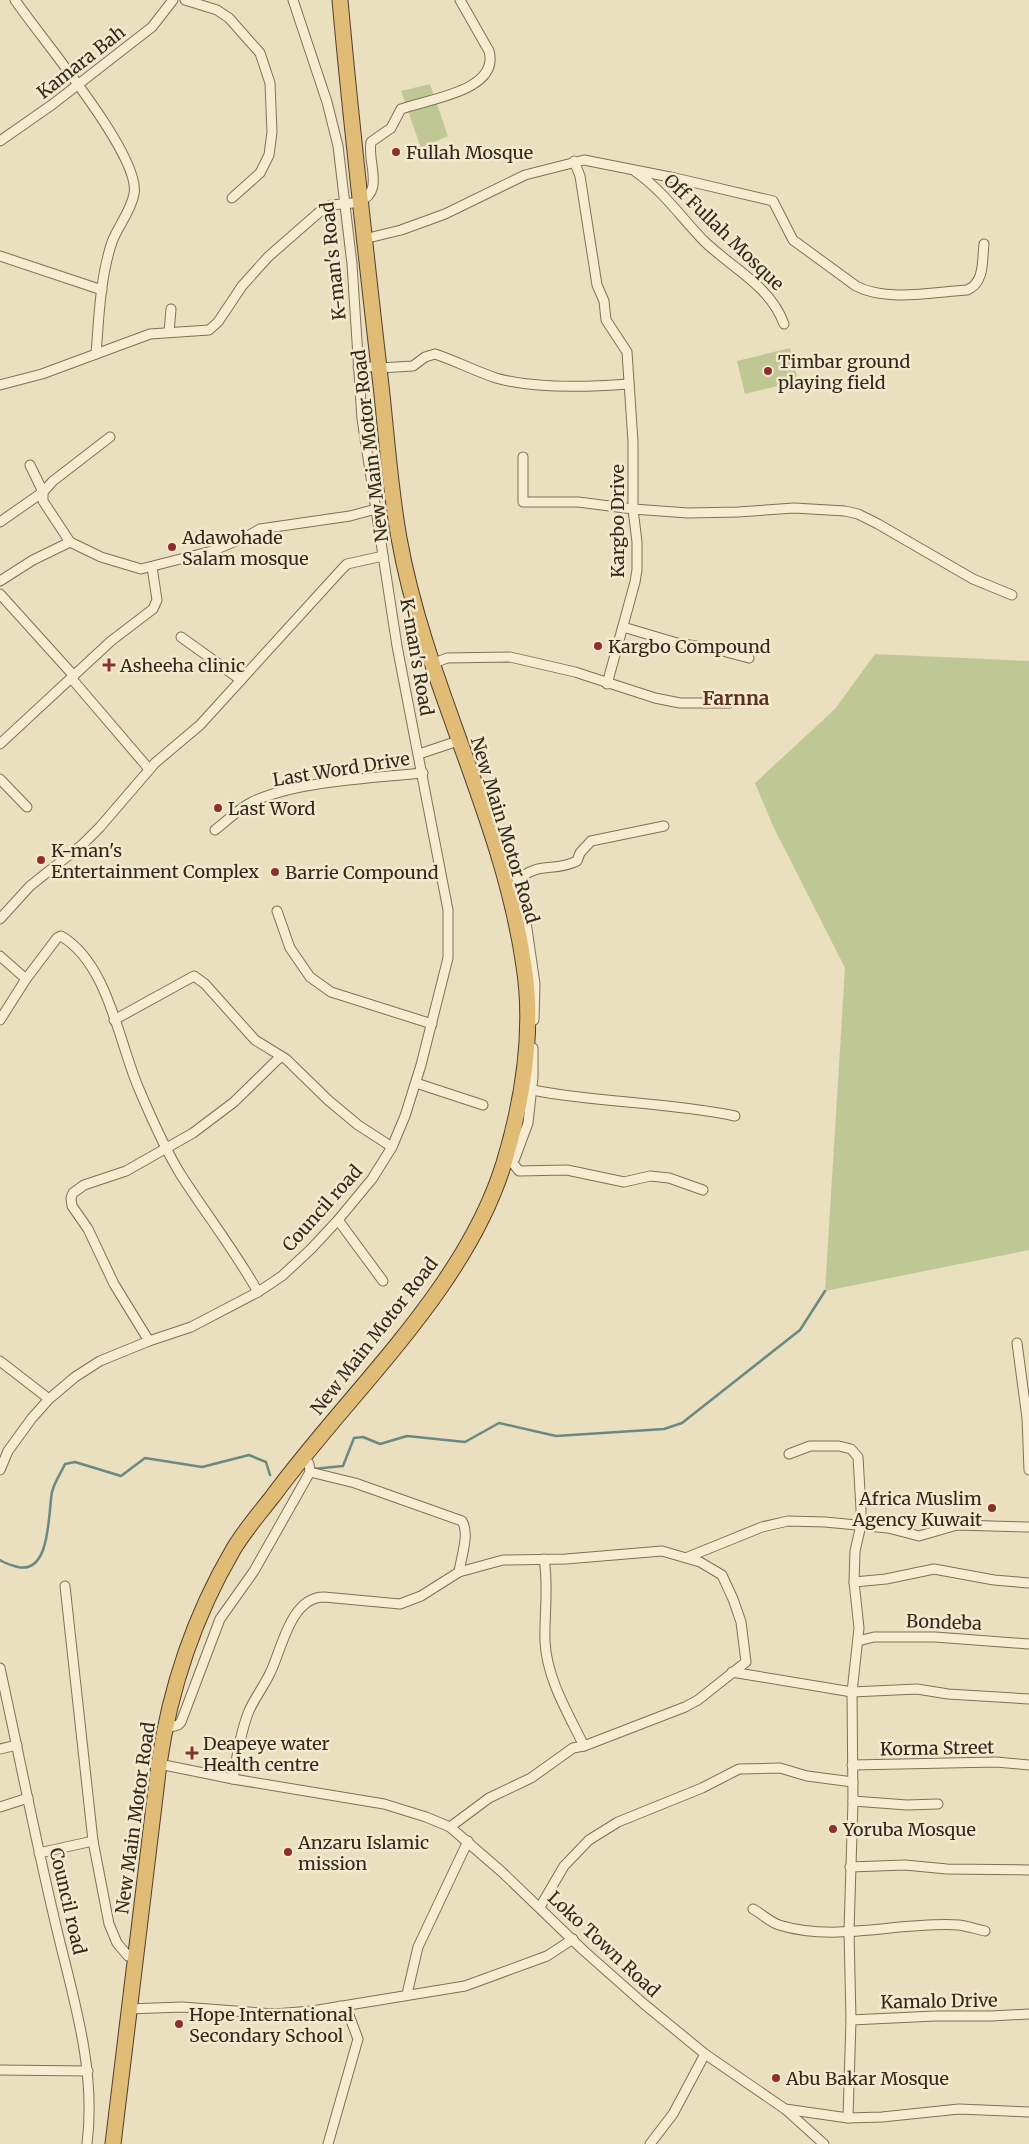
<svg xmlns="http://www.w3.org/2000/svg" width="1029" height="2144" viewBox="0 0 1029 2144" font-family="Merriweather,serif">
<style>
.green{fill:#bfc794}
.lines{fill:none;stroke-linecap:round;stroke-linejoin:round}
.stream{stroke:#6a8982;stroke-width:2.5}
.minor-casing{stroke:#817059;stroke-width:11}
.trunk-casing{stroke:#4f3e2d;stroke-width:17}
.minor{stroke:#f6ecd1;stroke-width:9}
.trunk{stroke:#e0bc76;stroke-width:15}
.poi-dot{fill:#8c302d;stroke:#f2e9ce;stroke-width:2}
.labels{text-anchor:middle;dominant-baseline:central;stroke-width:5;stroke-linejoin:round;paint-order:stroke}
.street-label{font-size:18px;fill:#32281c;stroke:#f2e9ce}
.poi-label{font-size:18px;fill:#32281c;stroke:#f2e9ce;text-anchor:start}
.neighbourhood-label{font-size:19px;font-weight:bold;fill:#5b2e1f;stroke:#f2e9ce}
</style>
<rect width="100%" height="100%" fill="#eadfbf"/>
<!-- green -->
<g class="green">
<path d="M430 84 448 136 421 148 401 91Z"/>
<path d="M790 348 798 381 745 394 737 361Z"/>
<path d="M875 654 1029 661V1250L825 1291 845 968 773 826 755 783 835 709Z"/>
</g>
<g class="lines">
<!-- stream -->
<g class="stream">
<path d="M313 1469 343 1466 354 1438 363 1437 380 1444 407 1436 465 1442 499 1423 556 1436 664 1429 682 1423 800 1330 825 1291"/>
<path d="M0 1560C6 1564 11 1565 18 1567 51 1574 48 1513 52 1492 54 1483 61 1473 65 1464L75 1462 121 1476 145 1458 202 1467 249 1455 266 1462 270 1475"/>
</g>
<!-- minor casing -->
<g class="minor-casing">
<g id="minor">
<path d="M15 0C39 36 142 156 134 194 131 211 118 226 112 242 100 278 99 317 96 354"/>
<path d="M185 0 217 10 229 18 260 53 270 83 272 132 269 155 260 173 232 198"/>
<path d="M0 141 53 104 152 27 173 0"/>
<path d="M574 161 580 176 597 285 604 301 606 320 627 352 633 442V509L637 542V570L635 582 607 684"/>
<path d="M636 172C662 190 681 217 703 240 731 268 770 285 784 324"/>
<path d="M359 202C385 191 367 163 371 142L391 128 401 109C428 99 500 91 489 51L460 0"/>
<path d="M364 239 401 230 445 214 525 175 584 160 675 178 773 201 793 240 856 286C886 302 934 292 967 290 985 283 982 260 984 244"/>
<path d="M0 256 102 290"/>
<path d="M169 332 171 309"/>
<path d="M358 367H370"/>
<path d="M379 368 413 366 425 357 435 354C456 361 475 371 496 378 534 389 589 387 629 384"/>
<path d="M0 385 42 374 150 334 209 330 218 322 242 286 268 257 324 208 331 205 353 203"/>
<path d="M523 457V502H578L633 509 688 513 738 512 794 508 845 511 858 514 878 524 973 579 1012 595"/>
<path d="M0 522 43 492 30 465"/>
<path d="M70 542 43 501V492L53 481 110 437"/>
<path d="M0 581 33 560 70 542 101 557 141 569 212 551 248 536 260 529 350 516 376 509"/>
<path d="M0 594 74 676"/>
<path d="M623 627 677 643 715 649 749 658"/>
<path d="M181 637 241 680"/>
<path d="M432 664 447 658 510 657 575 672 655 698 680 703H729"/>
<path d="M72 679 149 769"/>
<path d="M0 744 111 641 153 609 157 600 152 567"/>
<path d="M419 754 452 743"/>
<path d="M0 779 27 807"/>
<path d="M215 830C227 821 238 809 252 802 296 781 373 778 423 773"/>
<path d="M513 895 515 882C539 860 553 873 577 861L580 853 591 841 664 826"/>
<path d="M513 898 519 904 525 915 535 984 534 1020"/>
<path d="M277 911 290 948 310 977 331 992 432 1024"/>
<path d="M0 919 30 886 83 844 100 827 155 763 200 725 342 569 347 564 383 556"/>
<path d="M0 956 26 979"/>
<path d="M0 1020 26 979 57 938 61 936C108 963 119 1043 139 1089 150 1115 166 1151 181 1175 206 1214 235 1251 258 1292"/>
<path d="M114 1020 194 976 205 984 255 1040 286 1059 328 1100 358 1125 392 1147"/>
<path d="M416 1083 483 1105"/>
<path d="M532 1090C599 1103 668 1102 735 1116"/>
<path d="M512 1162 519 1171 567 1170 624 1182 650 1176 669 1178 703 1190"/>
<path d="M504 1163 512 1162 515 1158 528 1123 533 1077V1048"/>
<path d="M338 1220 383 1281"/>
<path d="M149 1341 114 1284 88 1229 72 1206 71 1198 73 1193 84 1185 126 1171 193 1133 234 1102 278 1059 282 1057"/>
<path d="M1017 1343 1027 1418 1029 1470"/>
<path d="M0 1361 49 1399"/>
<path d="M789 1454 810 1446H839L851 1449 858 1457 861 1509V1525L855 1551 854 1582 859 1628 852 1692 853 1801 849 1931 851 2020 848 2118"/>
<path d="M0 1470 8 1451 32 1418 49 1399 75 1377 100 1361 149 1341 191 1327 258 1292 282 1276 311 1249 338 1220 372 1179 392 1147 405 1116 421 1065 448 958V910L397 646 362 419 352 264 338 146 327 102 293 0"/>
<path d="M310 1472 355 1483 462 1521C470 1534 461 1557 459 1572"/>
<path d="M688 1557 762 1527 788 1521 825 1522 888 1528 919 1536 957 1525 1029 1527"/>
<path d="M544 1559C549 1587 544 1614 545 1642 547 1679 568 1713 584 1746"/>
<path d="M854 1582 886 1579 934 1569 994 1580 1029 1583"/>
<path d="M65 1586 93 1841 109 1924 117 1943 128 1956"/>
<path d="M858 1641 874 1637H935L1029 1644"/>
<path d="M0 1668C18 1750 34 1832 53 1913 70 1989 97 2064 87 2144"/>
<path d="M732 1672 852 1692 917 1689 948 1694 1029 1699"/>
<path d="M164 1729 178 1725 181 1722 220 1619 254 1571 310 1472 309 1464 303 1455"/>
<path d="M0 1749 17 1745"/>
<path d="M159 1764 233 1779 384 1804 426 1817 450 1827 502 1872 583 1950 644 2004 705 2054 785 2109 848 2118 882 2117 959 2109 1029 2112"/>
<path d="M852 1765 996 1762 1029 1765"/>
<path d="M233 1779C237 1757 240 1733 249 1711 255 1697 265 1685 271 1671 282 1648 291 1597 324 1597L400 1604 421 1596 459 1572 503 1560 566 1559 662 1551 700 1562 722 1575 733 1599 741 1622 746 1662 698 1700 685 1707 584 1746 573 1748 531 1778 489 1798 450 1827"/>
<path d="M853 1801 907 1805 938 1804"/>
<path d="M0 1807 28 1798"/>
<path d="M39 1853 93 1841"/>
<path d="M850 1867 905 1865 947 1869 1029 1870"/>
<path d="M540 1907 564 1866 589 1840 618 1822 702 1788 739 1769 780 1768 807 1776 853 1782"/>
<path d="M753 1909C762 1914 770 1922 779 1925 837 1943 900 1921 959 1925 967 1926 976 1929 985 1931"/>
<path d="M407 1994 418 1947 468 1841"/>
<path d="M128 2009 182 2007 274 2014 312 2011 465 1986 547 1956 573 1939"/>
<path d="M851 2020 935 2016H991L1029 2014"/>
<path d="M0 2070 88 2071"/>
<path d="M785 2109 824 2144"/>
<path d="M328 2144 358 2039 349 2015 340 2006"/>
<path d="M650 2144 673 2114 705 2054"/>
</g>
</g>
<!-- trunk casing -->
<g class="trunk-casing">
<path id="trunk" d="M113 2144 159 1764C170 1689 195 1615 233 1550 244 1531 259 1514 273 1496 350 1391 465 1290 504 1163 523 1100 534 1031 524 966 503 818 425 685 399 538 389 482 386 425 379 368 365 246 351 123 340 0"/>
</g>
<!-- minor -->
<use href="#minor" class="minor"/>
<!-- trunk -->
<use href="#trunk" class="trunk"/>
</g>
<!-- markers -->
<g class="poi-dot">
<circle cx="396" cy="152" r="5"/>
<circle cx="768" cy="371" r="5"/>
<circle cx="172" cy="547" r="5"/>
<circle cx="598" cy="646" r="5"/>
<path d="M106.5 657.5h5v5h5v5h-5v5h-5v-5h-5v-5h5z"/>
<circle cx="218" cy="808" r="5"/>
<circle cx="41" cy="860" r="5"/>
<circle cx="275" cy="872" r="5"/>
<circle cx="992" cy="1508" r="5"/>
<path d="M189.5 1745.5h5v5h5v5h-5v5h-5v-5h-5v-5h5z"/>
<circle cx="833" cy="1829" r="5"/>
<circle cx="288" cy="1852" r="5"/>
<circle cx="179" cy="2024" r="5"/>
<circle cx="776" cy="2078" r="5"/>
</g>
<g class="labels">
<!-- street labels -->
<g class="street-label">
<text transform="translate(81 62) rotate(-38)">Kamara Bah</text>
<text transform="translate(724 232) rotate(44)">Off Fullah Mosque</text>
<text transform="translate(333 261) rotate(-96)">K-man's Road</text>
<text transform="translate(370 446) rotate(-97)">New Main Motor Road</text>
<text transform="translate(617 521) rotate(-90)">Kargbo Drive</text>
<text transform="translate(417 657) rotate(80)">K-man's Road</text>
<text transform="translate(341 769) rotate(-9)">Last Word Drive</text>
<text transform="translate(505 830) rotate(73)">New Main Motor Road</text>
<text transform="translate(322 1208) rotate(-48)">Council road</text>
<text transform="translate(374 1336) rotate(-52)">New Main Motor Road</text>
<text transform="translate(944 1622) rotate(2)">Bondeba</text>
<text transform="translate(937 1748) rotate(-1)">Korma Street</text>
<text transform="translate(135 1818) rotate(-82)">New Main Motor Road</text>
<text transform="translate(68 1901) rotate(77)">Council road</text>
<text transform="translate(604 1944) rotate(43)">Loko Town Road</text>
<text transform="translate(939 2001) rotate(-1)">Kamalo Drive</text>
</g>
<!-- poi labels -->
<g class="poi-label">
<text x="406" y="152">Fullah Mosque</text>
<text x="778" y="361">Timbar ground<tspan x="778" dy="21">playing field</tspan></text>
<text x="182" y="537">Adawohade<tspan x="182" dy="21">Salam mosque</tspan></text>
<text x="608" y="646">Kargbo Compound</text>
<text x="120" y="665">Asheeha clinic</text>
<text x="228" y="808">Last Word</text>
<text x="51" y="850">K-man's<tspan x="51" dy="21">Entertainment Complex</tspan></text>
<text x="285" y="872">Barrie Compound</text>
<text x="982" y="1498" text-anchor="end">Africa Muslim<tspan x="982" dy="21">Agency Kuwait</tspan></text>
<text x="203" y="1743">Deapeye water<tspan x="203" dy="21">Health centre</tspan></text>
<text x="843" y="1829">Yoruba Mosque</text>
<text x="298" y="1842">Anzaru Islamic<tspan x="298" dy="21">mission</tspan></text>
<text x="189" y="2014">Hope International<tspan x="189" dy="21">Secondary School</tspan></text>
<text x="786" y="2078">Abu Bakar Mosque</text>
</g>
<!-- neighbourhood labels -->
<g class="neighbourhood-label">
<text x="736" y="698">Farnna</text>
</g>
</g>
</svg>
